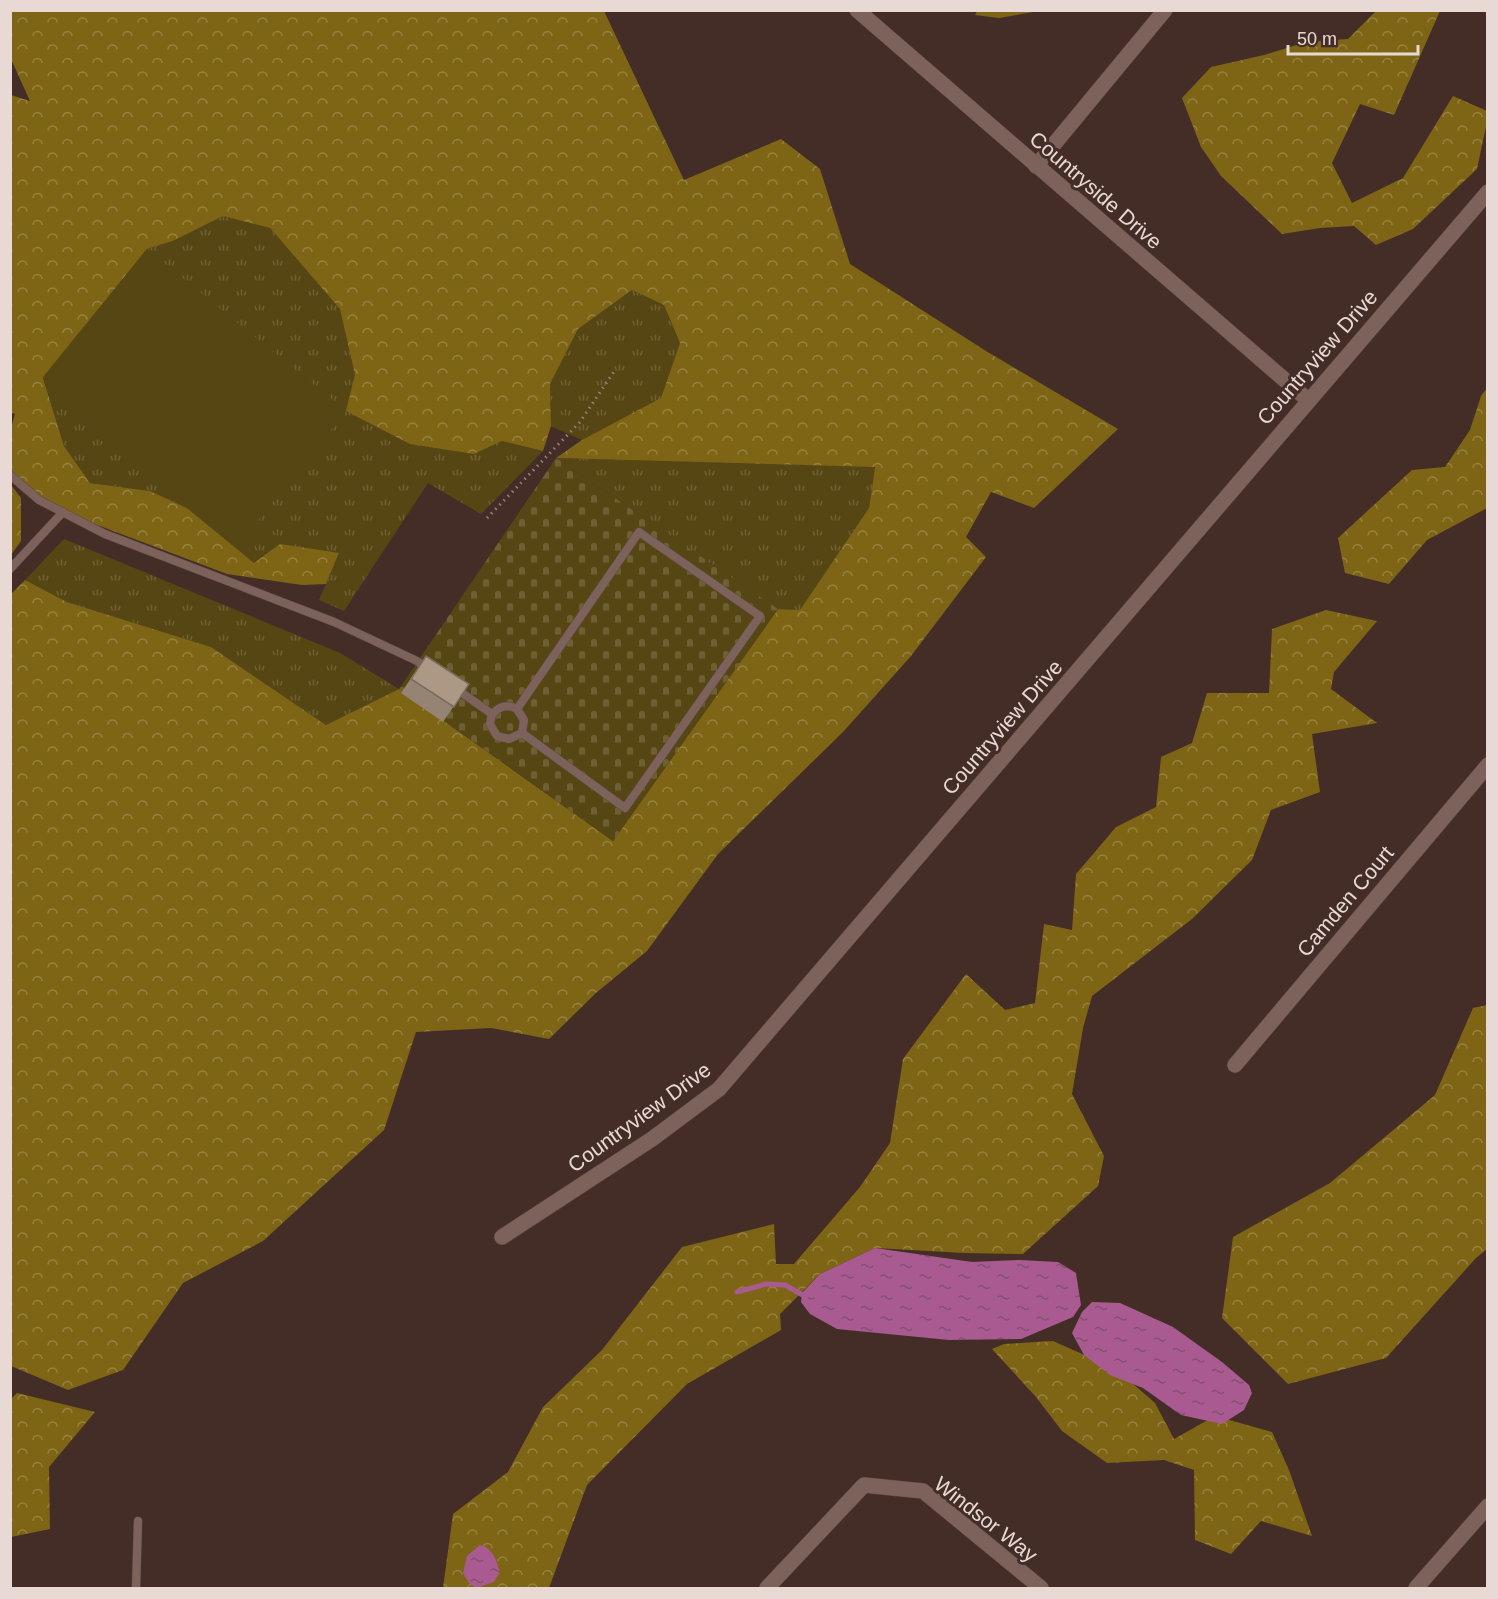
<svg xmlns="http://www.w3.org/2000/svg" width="1498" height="1599" viewBox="0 0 1498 1599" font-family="Arial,sans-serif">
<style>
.grass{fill:url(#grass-tufts)}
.forest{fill:url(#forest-crowns)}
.cemetery{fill:url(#cemetery-stones)}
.park{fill:#564613}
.water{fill:url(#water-ripples)}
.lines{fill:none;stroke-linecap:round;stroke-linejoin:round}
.stream{stroke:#a95b91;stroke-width:5}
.service-casing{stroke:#5f4c47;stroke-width:9}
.minor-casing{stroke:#5f4c47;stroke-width:16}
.path{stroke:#96827d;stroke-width:3;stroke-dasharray:1.5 4.5;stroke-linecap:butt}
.service{stroke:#7c625b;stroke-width:8}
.minor{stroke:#7c625b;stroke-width:15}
.wall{fill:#958373}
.building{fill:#ad9886;stroke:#796a5e;stroke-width:1.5}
.labels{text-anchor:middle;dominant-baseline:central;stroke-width:6;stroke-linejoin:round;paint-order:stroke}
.street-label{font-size:21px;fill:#e9d9d5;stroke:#442d27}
</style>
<defs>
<pattern id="grass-tufts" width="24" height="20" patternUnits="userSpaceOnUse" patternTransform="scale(1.5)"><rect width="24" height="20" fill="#564613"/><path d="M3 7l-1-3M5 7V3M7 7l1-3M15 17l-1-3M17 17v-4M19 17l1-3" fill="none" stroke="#6e6034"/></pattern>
<pattern id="forest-crowns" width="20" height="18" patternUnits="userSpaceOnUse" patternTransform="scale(1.5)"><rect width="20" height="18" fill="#7e6515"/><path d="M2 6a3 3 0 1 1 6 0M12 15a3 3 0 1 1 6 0" fill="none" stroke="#968241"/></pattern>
<pattern id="cemetery-stones" width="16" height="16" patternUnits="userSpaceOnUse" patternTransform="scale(1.5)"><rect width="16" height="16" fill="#564613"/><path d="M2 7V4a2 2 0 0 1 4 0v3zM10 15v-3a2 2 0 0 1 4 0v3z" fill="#6e6034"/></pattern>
<pattern id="water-ripples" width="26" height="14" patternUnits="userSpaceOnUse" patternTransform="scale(1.5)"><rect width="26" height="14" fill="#a95b91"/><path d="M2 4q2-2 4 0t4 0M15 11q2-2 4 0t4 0" fill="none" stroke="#815171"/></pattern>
</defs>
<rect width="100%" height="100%" fill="#442d27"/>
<!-- grass -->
<g class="grass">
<path d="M223 216 270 228 340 309 355 375 474 454 502 441 543 451 481 514 428 483 344 611 319 600 339 554 254 563 187 508 150 491 90 483 64 446 43 377 147 249 173 241Z"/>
<path d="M632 290 664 305 680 343 661 399 582 440 551 426 550 384 578 329Z"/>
<path d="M556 458 875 466 869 508 800 610 777 609Z"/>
<path d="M64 539 340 653 399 689 326 725 211 647 67 602 25 580Z"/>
</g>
<!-- forest -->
<g class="forest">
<path d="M978 10H1039V11L999 18 975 15Z"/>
<path d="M1377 10 1440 11 1394 115 1360 104 1332 163 1352 203 1403 178 1453 96 1487 111V122L1477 169 1413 229 1376 245 1354 226 1320 228 1282 234 1221 176 1201 147 1182 98 1211 67 1264 55 1306 42 1348 39Z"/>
<path d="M11 11H604L684 180 781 139 820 169 850 264 986 351 1118 429 1034 508 991 492 966 537 986 557 911 656 843 732 718 854 647 951 596 993 549 1039 491 1028 416 1032 384 1130 263 1241 183 1283 123 1370 68 1390 11 1366 10 595 25 580 67 602 211 647 326 725 399 689 613 841 778 609 800 610 869 508 875 467 556 458 582 440 661 398 680 343 664 305 632 290 578 329 550 384 551 426 543 451 502 441 474 454 410 444 346 411 355 375 340 309 270 228 223 216 173 241 147 249 43 378 64 446 90 483 150 491 187 508 254 563 280 544 339 553 326 584 302 585 227 574 63 512 39 500 11 475V428L15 414 10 412 11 95 30 101 11 59Z"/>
<path d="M1487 388V508L1427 540 1389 584 1345 573 1338 538 1412 470 1445 467 1470 430 1481 396Z"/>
<path d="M11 485 21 498V541L11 555Z"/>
<path d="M1326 610 1377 621 1334 672 1331 689 1377 723 1312 734 1320 792 1271 810 1252 860 1192 919 1092 996 1083 1028 1072 1094 1104 1156 1098 1186 1023 1254 964 1253 875 1248 820 1274 780 1314 781 1330 687 1384 587 1485 549 1588H443L453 1514 508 1472 543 1407 602 1350 682 1247 774 1224 776 1264H794L860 1187 890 1143 903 1059 966 974 1005 1010 1035 1003 1044 924 1072 930 1076 874 1116 827 1156 807 1161 757 1192 743 1207 693H1269L1272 629Z"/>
<path d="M1487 1005V1249L1476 1258 1386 1358 1288 1384 1222 1318 1233 1237 1330 1183 1435 1095 1473 1008Z"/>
<path d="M1053 1341 1116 1369 1155 1403 1174 1439 1215 1416 1272 1432 1289 1470 1312 1536 1261 1521 1231 1554 1195 1540 1194 1470 1164 1460 1107 1463 1062 1431 1036 1397 992 1349 1004 1344Z"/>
<path d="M17 1393 95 1412 49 1467 50 1529 11 1537 10 1400Z"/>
</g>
<!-- cemetery -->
<path class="cemetery" d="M556 458 778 609 613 841 399 689Z"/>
<!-- park -->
<path class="park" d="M147 249 346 411 242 540 43 377Z"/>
<!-- water -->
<g class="water">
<path d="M875 1248 972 1262 1019 1260 1058 1262 1076 1273 1081 1305 1073 1317 1021 1339 949 1340 837 1329 810 1314 801 1302 802 1293 820 1274Z"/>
<path d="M1092 1302 1120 1303 1173 1327 1222 1362 1249 1385 1252 1393 1244 1410 1222 1424 1181 1415 1143 1388 1110 1375 1084 1355 1072 1333 1082 1312Z"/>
<path d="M480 1545C493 1548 496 1560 500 1572L494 1582 476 1588 469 1583 463 1573 467 1556Z"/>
</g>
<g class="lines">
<!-- stream -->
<path class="stream" d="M737 1292 766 1284 785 1285 806 1297"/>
<!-- service casing -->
<g class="service-casing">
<g id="service">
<path d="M10 475 39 500 105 534 334 622 417 661 428 669"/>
<path d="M10 569 63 512"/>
<path d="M455 688 492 714C500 706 507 704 517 709L524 720 522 733 625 808 760 616 639 532 517 709"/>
<path d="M492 714 490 724 497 736 509 739 522 733"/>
<path d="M136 1588 138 1521"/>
</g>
</g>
<!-- minor casing -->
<g class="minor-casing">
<g id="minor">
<path d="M857 10 1308 400"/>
<path d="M1036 166 1165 10"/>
<path d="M1235 1065 1488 765"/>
<path d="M502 1237 652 1139 719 1089 1488 192"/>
<path d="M767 1588 864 1485 923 1491 1041 1588"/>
<path d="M1416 1588 1488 1506"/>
</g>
</g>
<!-- path -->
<path class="path" d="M487 518 580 422 615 370"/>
<!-- service -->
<use href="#service" class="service"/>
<!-- minor -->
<use href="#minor" class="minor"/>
</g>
<!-- wall -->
<path class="wall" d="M426 656 469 684 443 722 401 693Z"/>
<!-- building -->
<path class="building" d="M426 656 469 684 454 707 411 679Z"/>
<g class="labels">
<!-- street labels -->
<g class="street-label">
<text transform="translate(1096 190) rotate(41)">Countryside Drive</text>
<text transform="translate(1317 357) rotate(-49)">Countryview Drive</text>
<text transform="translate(1002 727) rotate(-49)">Countryview Drive</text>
<text transform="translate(1345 901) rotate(-50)">Camden Court</text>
<text transform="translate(639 1117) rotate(-36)">Countryview Drive</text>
<text transform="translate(986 1519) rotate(38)">Windsor Way</text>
</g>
</g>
<!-- border -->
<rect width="1498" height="1599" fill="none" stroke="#e9d9d5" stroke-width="24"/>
<!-- scale -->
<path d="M1288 45v9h130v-9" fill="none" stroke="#e9d9d5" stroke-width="3"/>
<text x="1297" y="45" font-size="18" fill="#e9d9d5" stroke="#442d27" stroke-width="4.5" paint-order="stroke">50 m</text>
</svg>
